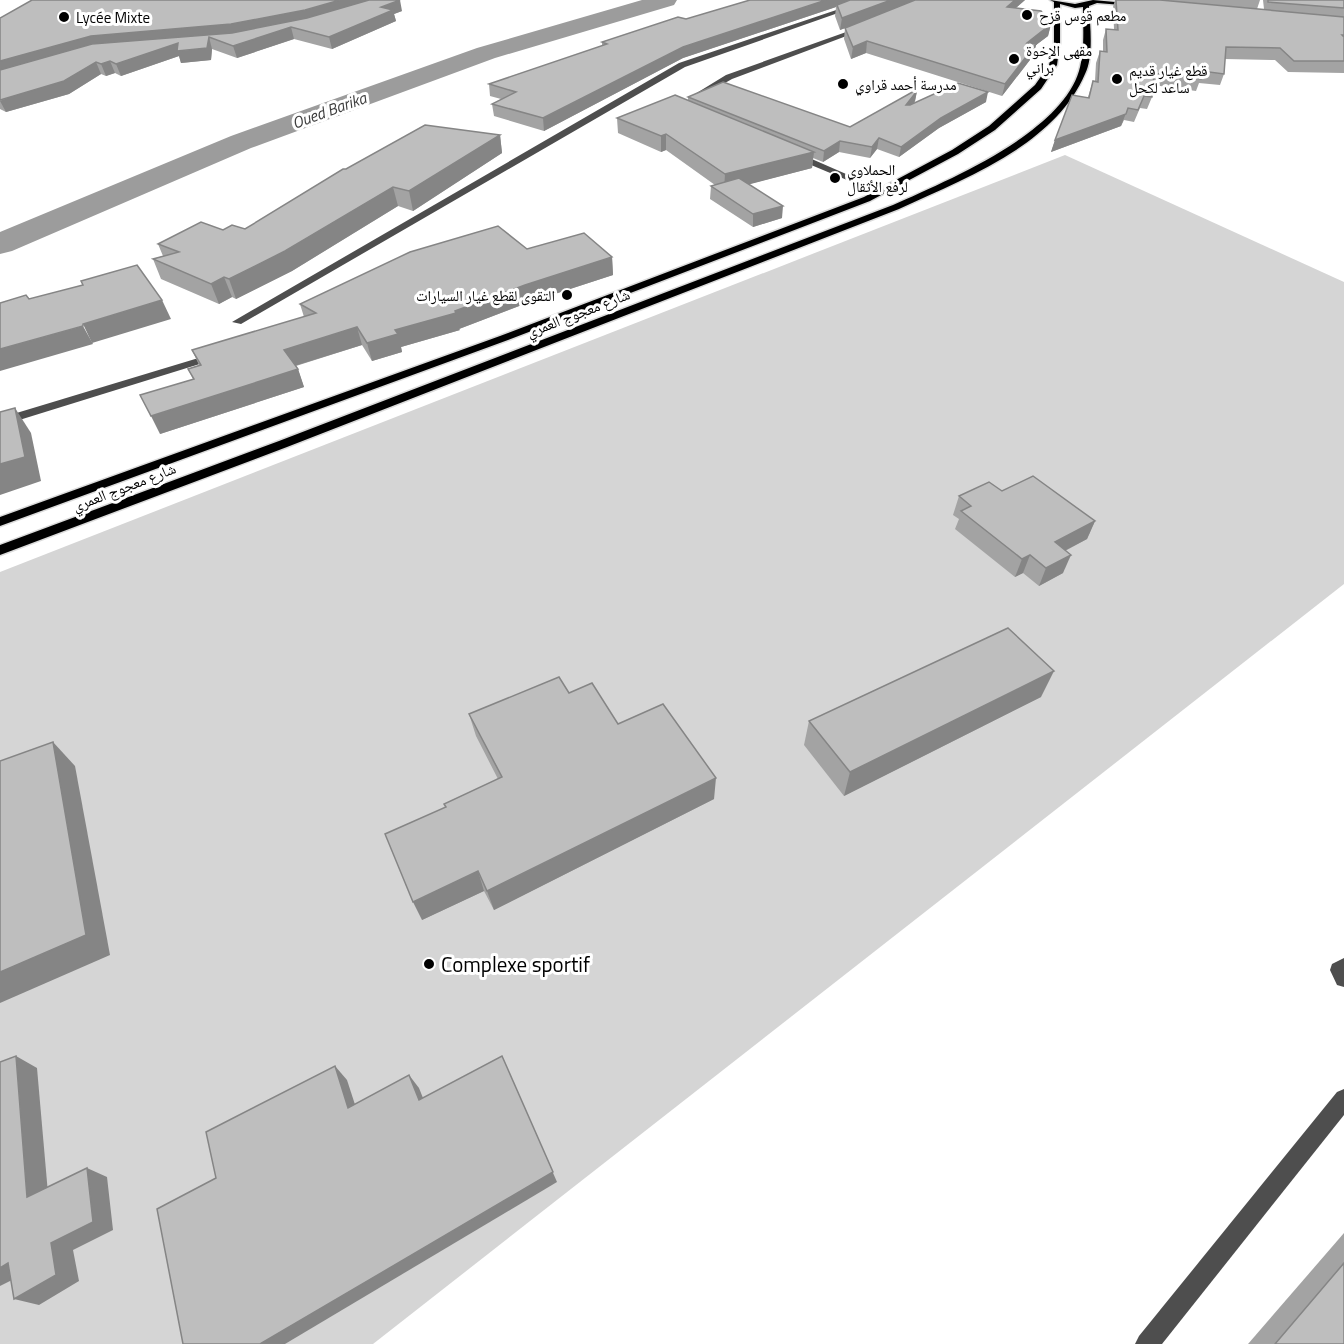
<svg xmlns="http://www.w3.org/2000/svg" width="1344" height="1344" viewBox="0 0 1344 1344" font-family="'Titillium Web','Noto Naskh Arabic',sans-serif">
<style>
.green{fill:#d5d5d5}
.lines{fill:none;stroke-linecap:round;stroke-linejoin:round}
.river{fill:#9c9c9c;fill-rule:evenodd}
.major-casing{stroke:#dbdbdb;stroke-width:3}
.minor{fill:#4e4e4e;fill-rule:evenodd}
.major{fill:#000;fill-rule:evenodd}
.wall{fill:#a3a3a3}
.shaded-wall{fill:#858585}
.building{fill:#bebebe;stroke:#858585;stroke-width:1.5}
.poi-dot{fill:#000;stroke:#fff;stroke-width:2}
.labels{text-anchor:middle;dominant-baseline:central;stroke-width:6;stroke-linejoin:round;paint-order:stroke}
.far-poi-label{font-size:15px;fill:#000;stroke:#fff;text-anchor:start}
.far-street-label{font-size:15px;fill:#000;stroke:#fff}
.far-water-label{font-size:16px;font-style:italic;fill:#3d3d3d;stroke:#fff}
.near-poi-label{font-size:21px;fill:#000;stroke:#fff;text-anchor:start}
</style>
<rect width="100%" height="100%" fill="#fff"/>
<!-- green -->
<path class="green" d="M1065 155 1344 282V584L373 1344H0V572Z"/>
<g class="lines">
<!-- river -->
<path class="river" d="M642 0H677L674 5 495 58 251 148 12 251 0 254V232L231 136 477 48Z"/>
<!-- major casing -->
<g class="major-casing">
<path id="major" d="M1050 0 1075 4 1093 0 1137 4 1134 6 1097 3 1089 6C1090 26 1094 56 1085 74 1054 146 965 178 899 209L287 447 0 555V545L279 441 893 205C948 180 1060 134 1079 71 1085 51 1083 27 1083 7L1075 8 1060 4V43L1057 65 1041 89 995 130 958 154 870 201 508 340 0 526V517L500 336 864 197 952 150 989 126 1035 85 1049 65 1054 43V2Z"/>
</g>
<!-- minor -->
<g class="minor">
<path d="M866 0H875L685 67 241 324 232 322 679 63Z"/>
<path d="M863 26 865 29 732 79 702 96 695 94 726 75Z"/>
<path d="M792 153H798L885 191 878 193 792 157Z"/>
<path d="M215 353 220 356 219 358 0 426V418Z"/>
<path d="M1344 958V987L1337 985 1330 970 1332 964Z"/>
<path d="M1344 1089V1115L1162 1344H1135L1139 1336 1337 1092Z"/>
</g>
<!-- major -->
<use href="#major" class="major"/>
</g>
<!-- wall -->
<g class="wall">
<path d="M750 0H1025L1016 8 1051 24 1048 36 1036 45 1033 56 1002 96 866 53 851 59 844 39 845 28 840 30 835 16 836 7 683 58 544 131 494 116 492 104 501 99 490 96 489 84 602 46V42L686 19Z"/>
<path d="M1115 0H1260L1257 9H1264L1263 0H1344V73L1288 72 1275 60 1225 59 1224 74 1220 85 1199 83 1196 91 1153 85 1152 97 1147 109 1140 108 1134 122 1124 120 1121 126 1051 152 1055 140 1088 97 1093 81H1095L1096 63 1100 51H1103V40L1106 29H1114L1113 7Z"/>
<path d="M402 11 394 14 396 21 332 49 294 39 237 58 212 49 211 60 181 63 179 56 121 76 115 73 106 76 101 74 69 94 6 112 0 109V18Z"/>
<path d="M917 91 915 101 914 103 986 102 939 128 899 157 877 149 870 158 839 152 823 162 813 158 812 168 749 184 782 218 753 227 710 199 711 186 715 185 666 150 661 152 618 133 617 118 688 100V97L850 127Z"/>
<path d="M500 135 502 153 413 211 398 206 292 271 236 299 232 297 219 304 161 279 153 259 163 256 158 244 223 230 245 229 346 169Z"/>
<path d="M527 249 612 257 613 275 527 303 459 329 460 330 401 347 402 352 372 361 362 345 296 366 298 369 304 387 160 434 193 379 188 369 199 365 192 350 304 317 300 304Z"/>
<path d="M1002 491 1095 521 1087 539 1065 551 1063 573 1039 586 1023 573 1015 577 955 529 959 519 953 515 959 496Z"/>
<path d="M569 693 618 724 714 799 494 910 484 891 422 920 445 807 498 779 476 736 469 714Z"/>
<path d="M1041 697 844 796 804 745 809 721Z"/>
<path d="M1344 1233V1344H1248Z"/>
</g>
<!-- shaded-wall -->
<g class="shaded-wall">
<path d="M340 0H375L369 4 307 21 235 36 211 38 209 37 212 49 211 60 181 63 179 56 121 76 116 64 178 43 181 51 207 48 208 38 95 48 0 75V61L91 36 231 24 305 10Z"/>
<path d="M400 0 402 11 394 14 396 21 332 49 329 37 381 7Z"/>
<path d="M826 0H859L837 5 836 7 683 58 544 131 543 118 683 47Z"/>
<path d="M891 0H920L840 30 842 18Z"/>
<path d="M1015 0H1025L1004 18 1007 7Z"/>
<path d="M1051 24 1048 36 1036 45 1033 56 1002 96 1005 84 1027 43Z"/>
<path d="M291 27 294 39 237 58 233 46Z"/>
<path d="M867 41 866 53 851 59 853 47Z"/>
<path d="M110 61 115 73 106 76 101 64Z"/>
<path d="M96 62 101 74 69 94 6 112 0 101Z"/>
<path d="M917 91 915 101 905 115 906 105Z"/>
<path d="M988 92 986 102 939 128 899 157 901 147 941 118Z"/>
<path d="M1128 108 1121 126 1051 152 1055 140Z"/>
<path d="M666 134V150L661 152V136Z"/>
<path d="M500 135 502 153 413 211 409 191Z"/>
<path d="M879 138 877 149 870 158 872 147Z"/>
<path d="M840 141 839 152 823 162 824 151Z"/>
<path d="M814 152 812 168 724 191 725 174Z"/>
<path d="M393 187 398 206 292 271 236 299 229 279Z"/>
<path d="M783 206 782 218 753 227V214Z"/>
<path d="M612 257 613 275 527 303 459 329 460 330 401 347 402 352 372 361 367 343 395 330 455 311 525 285Z"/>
<path d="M224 277 232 297 219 304 211 284Z"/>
<path d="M162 300 171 319 92 343 83 324Z"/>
<path d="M83 326 93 344 0 371V349Z"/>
<path d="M357 327 362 345 291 367 284 350Z"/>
<path d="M298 369 304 387 160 434 151 416Z"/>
<path d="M15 408 31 433 41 481 0 495V464Z"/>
<path d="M1095 521 1087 539 1047 560 1055 542Z"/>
<path d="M1030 555 1023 573 1015 577 1022 559Z"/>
<path d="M1071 555 1063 573 1039 586 1046 568Z"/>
<path d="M1054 671 1041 697 844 796 850 772Z"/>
<path d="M53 742 75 766 110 955 0 1003V972Z"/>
<path d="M716 778 714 799 494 910 487 891Z"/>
<path d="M478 871 484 891 422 920 413 902Z"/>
<path d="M16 1056 37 1068 49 1205 27 1197Z"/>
<path d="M502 1056 557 1182 285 1344H260Z"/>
<path d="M335 1066 347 1080 360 1120 348 1108Z"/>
<path d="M409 1075 419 1088 429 1113 419 1100Z"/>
<path d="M87 1168 107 1177 113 1230 73 1250 79 1281 39 1305 14 1299 51 1243Z"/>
<path d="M8 1263 32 1270 0 1286V1268Z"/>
</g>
<!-- building -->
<g class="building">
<path d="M32 0H340L305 10 231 24 91 36 0 61V18Z"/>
<path d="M369 0H400L381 7 393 10 329 37 291 27 233 46 209 37 207 48 177 51 178 43 116 64 110 61 101 64 96 62 64 81 0 100V70L92 44 232 33 307 18Z"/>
<path d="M750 0H826L683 47 543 118 492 104 516 92 489 84 607 44 602 42 678 17 686 19Z"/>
<path d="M850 0H891L842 18 837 5Z"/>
<path d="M915 0H1015L1007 7 1041 11 1051 24 1027 43 1036 44 1005 84 867 41 853 47 845 28Z"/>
<path d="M1116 0H1160L1344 17V35H1342L1344 37V61H1294L1280 48 1226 47 1224 74 1202 71 1201 79 1154 73 1152 97 1144 96 1138 110 1128 108 1126 114 1055 140 1072 95 1089 98 1093 81 1098 82 1100 51 1107 52 1106 29 1118 30Z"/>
<path d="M1268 0H1344V8L1268 2Z"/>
<path d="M723 82 850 127 916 90 917 91 906 105H910L958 83 988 92 941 118 901 147 879 138 872 147 840 141 824 151 688 97Z"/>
<path d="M675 95 814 152 725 174 666 134 661 136 617 118Z"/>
<path d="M425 125 500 135 409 191 393 187 285 251 229 279 224 277 211 284 153 259 179 252 158 244 201 222 223 230 232 225 245 229 343 169H346Z"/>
<path d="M739 178 783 206 753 214 711 186Z"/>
<path d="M498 226 527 249 584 233 612 257 525 285 455 311 456 313 395 330 398 334 367 343 357 327 284 350 298 369 151 416 140 395 194 379 188 369 201 365 192 350 316 313 300 304 410 252Z"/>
<path d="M137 265 162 300 83 324V326L0 349V303L26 295 29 299 83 285 81 281Z"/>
<path d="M15 408 25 457 0 464V412Z"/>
<path d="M1033 476 1095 521 1055 542 1071 555 1046 568 1030 555 1022 559 961 511 971 506 959 496 989 482 1002 491Z"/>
<path d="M1008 628 1054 671 850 772 809 721Z"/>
<path d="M559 677 569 693 592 683 618 724 663 704 716 778 487 891 478 871 413 902 385 834 446 807 444 804 502 777 469 714Z"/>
<path d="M53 742 86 935 0 972V761Z"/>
<path d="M16 1056 27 1197 87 1168 93 1222 51 1243 56 1275 14 1299 8 1263 0 1268V1062Z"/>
<path d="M502 1056 553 1172 260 1344H183L157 1209 216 1178 206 1132 335 1066 348 1108 409 1075 419 1100Z"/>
<path d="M1344 1263V1344H1275Z"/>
</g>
<!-- markers -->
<g class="poi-dot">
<circle cx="1027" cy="15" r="6"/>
<circle cx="64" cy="17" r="6"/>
<circle cx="1014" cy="59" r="6"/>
<circle cx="1117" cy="79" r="6"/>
<circle cx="843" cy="84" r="6"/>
<circle cx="835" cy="178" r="6"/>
<circle cx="567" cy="295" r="6"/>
<circle cx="429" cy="964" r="6"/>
</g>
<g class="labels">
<!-- far-poi labels -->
<g class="far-poi-label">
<text x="1039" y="15">مطعم قوس قزح</text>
<text x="76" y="17">Lycée Mixte</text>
<text x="1026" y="50">مقهى الإخوة<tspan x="1026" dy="17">براني</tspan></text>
<text x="1129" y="70">قطع غيار قديم<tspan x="1129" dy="17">ساعد لكحل</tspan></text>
<text x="855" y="84">مدرسة أحمد قراوي</text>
<text x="847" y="169">الحملاوي<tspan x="847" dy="17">لرفع الأثقال</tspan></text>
<text x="555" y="295" text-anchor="end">التقوى لقطع غيار السيارات</text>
</g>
<!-- far-street labels -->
<g class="far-street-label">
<text transform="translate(578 313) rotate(-21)">شارع معجوج العمري</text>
<text transform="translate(124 487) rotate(-21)">شارع معجوج العمري</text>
</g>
<!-- far-water labels -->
<g class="far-water-label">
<text transform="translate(329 110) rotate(-20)">Oued Barika</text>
</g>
<!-- near-poi labels -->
<g class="near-poi-label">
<text x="441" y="964">Complexe sportif</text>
</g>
</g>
</svg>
